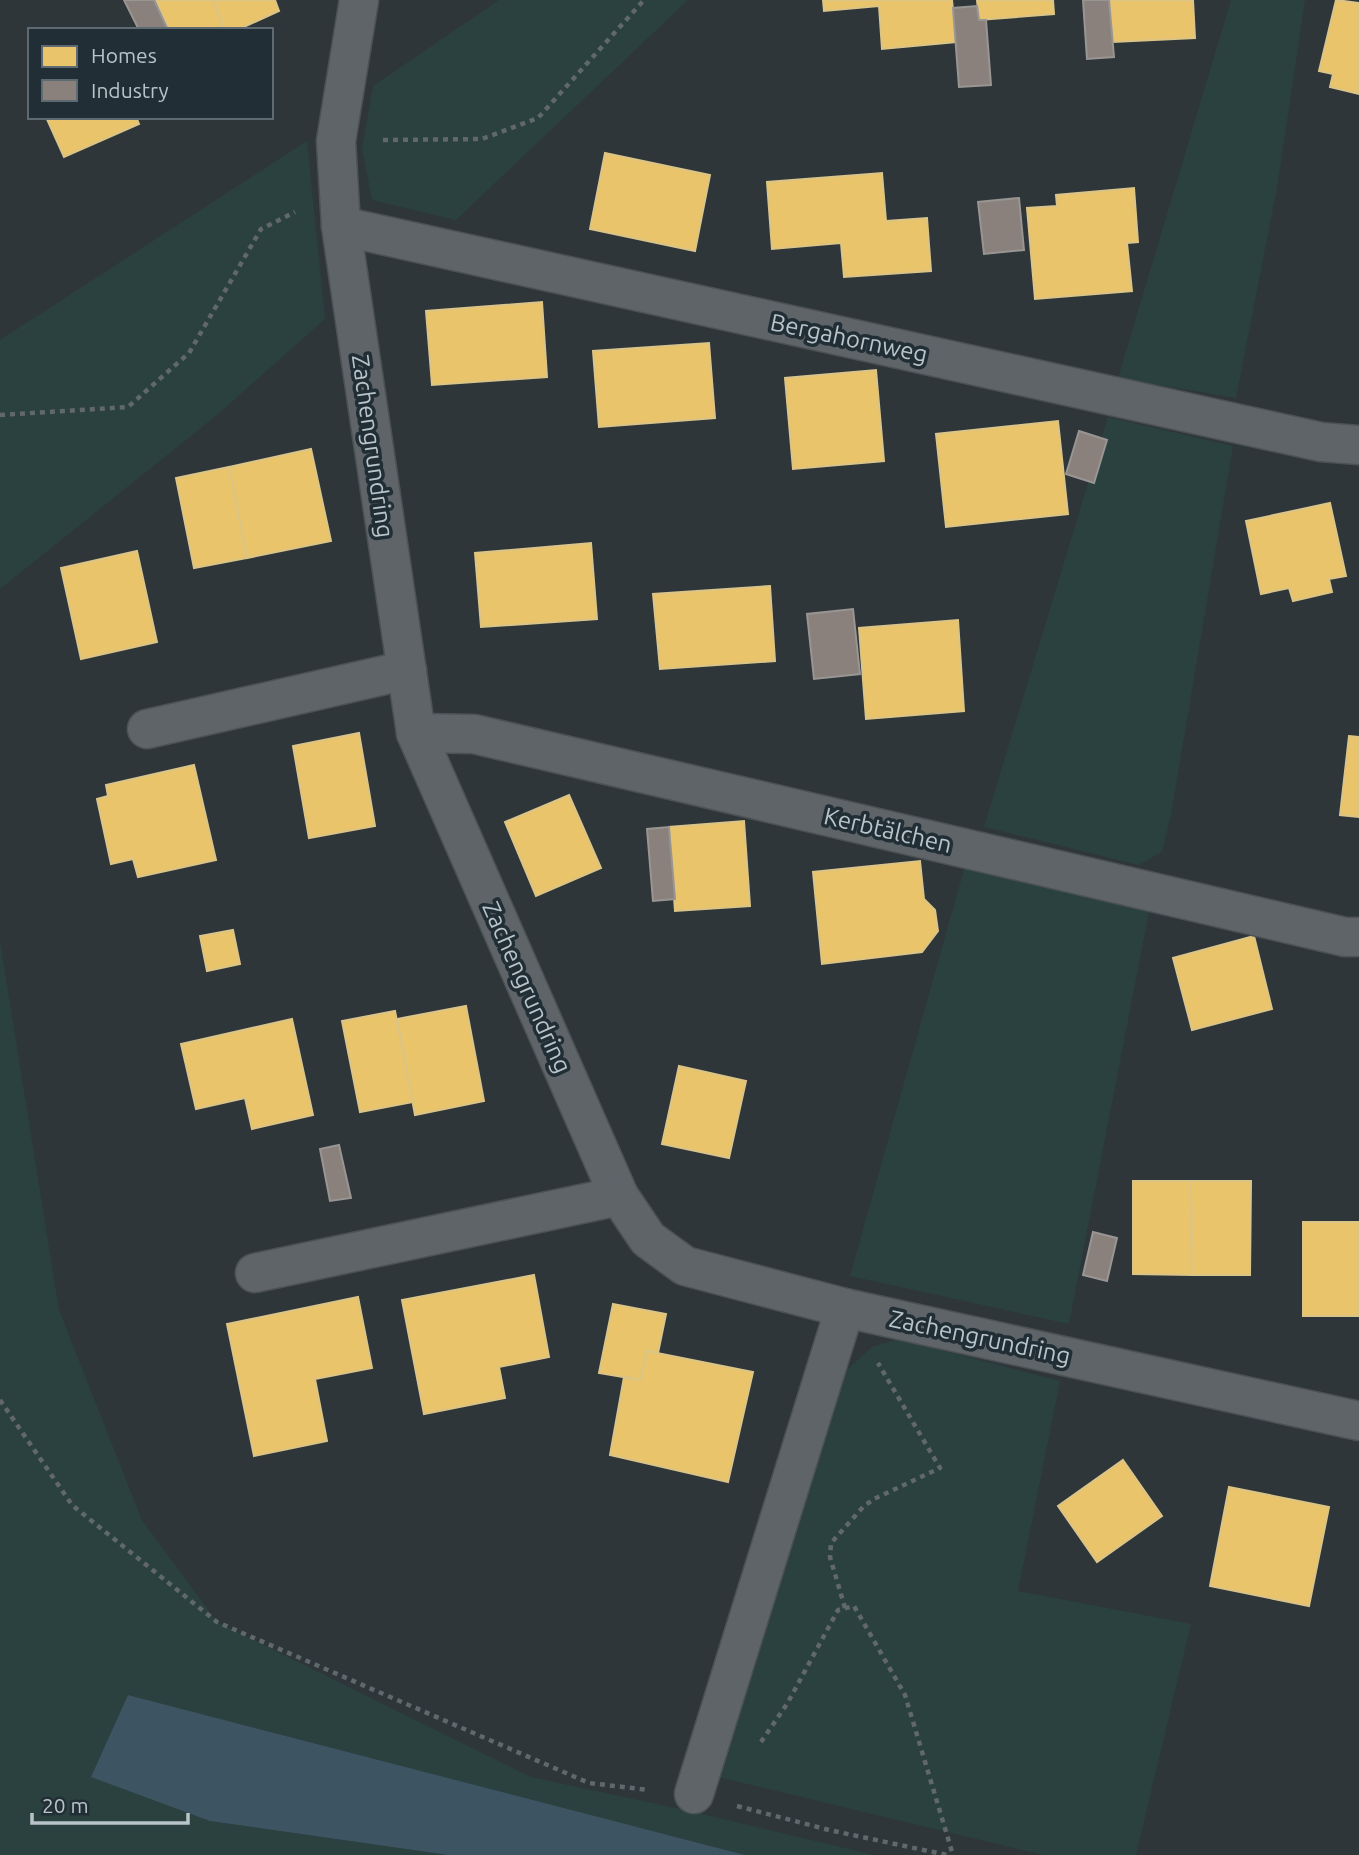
<svg xmlns="http://www.w3.org/2000/svg" width="1359" height="1855" viewBox="0 0 1359 1855" font-family="Ubuntu,sans-serif">
<style>
.green{fill:#2b413f}
.water{fill:#3d5462}
.homes{fill:#e9c46a;stroke:#dbc487;stroke-width:2}
.industry{fill:#8a817c;stroke:#989593;stroke-width:2}
.lines{fill:none;stroke-linecap:round;stroke-linejoin:round}
.minor-casing{stroke:#4c5155;stroke-width:41}
.path{stroke:#61686c;stroke-width:4.5;stroke-dasharray:5 5;stroke-linecap:butt}
.minor{stroke:#5e6468;stroke-width:38}
.labels{text-anchor:middle;dominant-baseline:central;stroke-width:7;stroke-linejoin:round;paint-order:stroke}
.street-label{font-size:24px;fill:#b9c3ca;stroke:#212e35}
</style>
<rect width="100%" height="100%" fill="#2e363a"/>
<!-- green -->
<g class="green">
<path d="M499 0H688L456 220 372 200 362 149 373 86Z"/>
<path d="M1231 0H1305L1277 188 1236 398 1118 378Z"/>
<path d="M307 141 325 319 217 415 0 589V340Z"/>
<path d="M1108 417 1233 446 1171 815 1162 852 1139 865 984 827Z"/>
<path d="M966 862 1151 902 1069 1324 850 1276Z"/>
<path d="M0 941 59 1310 142 1520 217 1622 531 1777 694 1812 874 1855H745L128 1695 210 1821 448 1855H0Z"/>
<path d="M899 1339 1060 1381 1018 1591 1191 1624 1136 1855H1043L714 1776 847 1370 872 1347Z"/>
</g>
<!-- water -->
<path class="water" d="M128 1695 745 1855H448L210 1821 91 1777Z"/>
<!-- homes -->
<g class="homes">
<path d="M156 0H213L225 30H169Z"/>
<path d="M213 0H275L279 11 237 30H225Z"/>
<path d="M823 0H952L956 42 882 49 879 6 824 11Z"/>
<path d="M977 0H1053L1054 14 979 20Z"/>
<path d="M1109 0H1193L1195 38 1113 42Z"/>
<path d="M1336 0 1359 3V94L1330 87 1333 74 1319 71Z"/>
<path d="M46 117H136L139 124 64 157Z"/>
<path d="M605 153 710 175 695 251 590 229Z"/>
<path d="M882 173 886 221 927 218 931 271 844 277 841 243 772 249 767 182Z"/>
<path d="M1134 188 1138 242 1127 243 1132 291 1035 299 1027 208 1057 206 1056 195Z"/>
<path d="M542 302 547 377 432 385 426 311Z"/>
<path d="M709 343 715 418 599 427 593 351Z"/>
<path d="M876 370 884 461 793 469 785 378Z"/>
<path d="M1058 421 1068 514 946 527 936 434Z"/>
<path d="M311 449 331 541 247 558 229 467Z"/>
<path d="M229 467 247 558 194 568 176 478Z"/>
<path d="M1330 503 1346 576 1329 579 1332 592 1293 601 1289 588 1261 594 1246 521Z"/>
<path d="M591 543 597 619 481 627 475 553Z"/>
<path d="M137 551 157 642 81 659 61 568Z"/>
<path d="M770 586 775 661 660 669 653 594Z"/>
<path d="M958 620 964 711 866 719 859 628Z"/>
<path d="M359 733 375 826 309 838 293 746Z"/>
<path d="M1349 736 1359 737V817L1340 815Z"/>
<path d="M194 765 216 860 138 877 133 859 111 864 97 799 108 796 106 785Z"/>
<path d="M569 795 601 868 536 896 505 822Z"/>
<path d="M744 821 750 906 675 911 669 827Z"/>
<path d="M920 861 924 899 935 910 938 931 922 952 822 964 813 872Z"/>
<path d="M233 930 240 964 207 971 200 936Z"/>
<path d="M1254 936 1272 1009 1192 1030 1173 958Z"/>
<path d="M466 1006 484 1101 415 1115 397 1019Z"/>
<path d="M395 1011 413 1102 360 1112 342 1021Z"/>
<path d="M292 1019 313 1115 252 1129 245 1098 196 1109 181 1044Z"/>
<path d="M679 1066 746 1081 729 1158 662 1144Z"/>
<path d="M1133 1181H1191L1192 1275 1133 1274Z"/>
<path d="M1191 1181H1251L1250 1275H1192Z"/>
<rect x="1303" y="1222" width="56" height="94"/>
<path d="M534 1275 549 1357 499 1367 505 1398 424 1414 402 1300Z"/>
<path d="M358 1297 372 1368 315 1379 327 1441 254 1456 227 1324Z"/>
<path d="M613 1304 666 1314 658 1353 647 1351 641 1380 599 1373Z"/>
<path d="M647 1351 753 1372 728 1482 610 1455 624 1377 641 1380Z"/>
<path d="M1123 1460 1162 1516 1097 1562 1058 1506Z"/>
<path d="M1229 1487 1329 1507 1309 1606 1210 1586Z"/>
</g>
<!-- industry -->
<g class="industry">
<path d="M124 0H154L168 30H139Z"/>
<path d="M1083 0H1109L1114 57 1087 59Z"/>
<path d="M977 6 979 20H986L991 85 959 87 953 8Z"/>
<path d="M1019 198 1024 250 984 254 978 202Z"/>
<path d="M1079 431 1107 440 1094 483 1066 474Z"/>
<path d="M853 609 860 674 814 679 807 614Z"/>
<path d="M669 827 675 899 653 901 647 829Z"/>
<path d="M339 1145 351 1198 330 1201 320 1149Z"/>
<path d="M1093 1232 1117 1238 1107 1281 1083 1275Z"/>
</g>
<g class="lines">
<!-- minor casing -->
<g class="minor-casing">
<g id="minor">
<path d="M359 0 336 141 341 226 416 733 619 1196 648 1239 685 1266 845 1308 1359 1421"/>
<path d="M341 226 1321 442 1359 445"/>
<path d="M147 729 407 670"/>
<path d="M416 733 474 734 1345 937H1359"/>
<path d="M255 1273 619 1196"/>
<path d="M694 1794 845 1308"/>
</g>
</g>
<!-- path -->
<g class="path">
<path d="M383 140 482 139 538 118 644 0"/>
<path d="M0 415 128 407 189 353 261 229 295 212"/>
<path d="M0 1400 72 1505 217 1622 589 1783 649 1790"/>
<path d="M845 1608 830 1557 831 1543 864 1506 874 1499 940 1468 878 1363"/>
<path d="M761 1742 787 1704 838 1610 854 1606 905 1695 953 1855"/>
<path d="M737 1806 829 1830 947 1855"/>
</g>
<!-- minor -->
<use href="#minor" class="minor"/>
</g>
<g class="labels">
<!-- street labels -->
<g class="street-label">
<text transform="translate(849 338) rotate(12)">Bergahornweg</text>
<text transform="translate(373 446) rotate(82)">Zachengrundring</text>
<text transform="translate(888 830) rotate(13)">Kerbtälchen</text>
<text transform="translate(527 987) rotate(66)">Zachengrundring</text>
<text transform="translate(980 1337) rotate(12)">Zachengrundring</text>
</g>
</g>
<!-- legend -->
<rect x="28" y="28" width="245" height="91" fill="#212e35" stroke="#5e6a71" stroke-width="2"/>
<rect x="42" y="46" width="35" height="21" fill="#e9c46a" stroke="#5e6a71" stroke-width="2"/>
<text x="91" y="63" font-size="21" fill="#b9c3ca">Homes</text>
<rect x="42" y="80" width="35" height="21" fill="#8a817c" stroke="#5e6a71" stroke-width="2"/>
<text x="91" y="98" font-size="21" fill="#b9c3ca">Industry</text>
<!-- scale -->
<path d="M32 1813v10h156v-10" fill="none" stroke="#b9c3ca" stroke-width="3.5"/>
<text x="42" y="1813" font-size="21" fill="#b9c3ca" stroke="#212e35" stroke-width="5" paint-order="stroke">20 m</text>
</svg>
